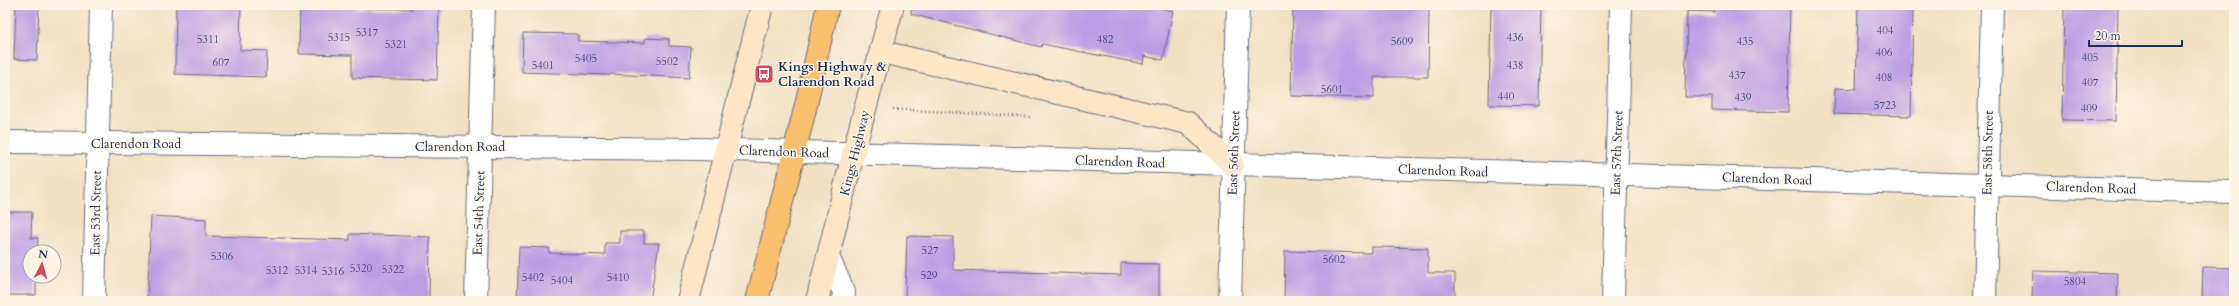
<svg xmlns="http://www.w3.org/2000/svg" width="2239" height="306" viewBox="0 0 2239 306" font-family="Cardo,serif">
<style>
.building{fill:#b99ce4}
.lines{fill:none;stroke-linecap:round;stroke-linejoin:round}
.street-casing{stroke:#666d81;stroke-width:24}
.secondary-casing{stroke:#666d81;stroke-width:24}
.primary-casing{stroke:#666d81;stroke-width:24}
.path{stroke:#666d81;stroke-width:2.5;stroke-dasharray:1 3;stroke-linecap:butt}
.street{stroke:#fff;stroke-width:22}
.secondary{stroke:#fde5c5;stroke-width:22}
.primary{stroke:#f9bf6d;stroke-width:22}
.labels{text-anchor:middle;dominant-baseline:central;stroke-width:3;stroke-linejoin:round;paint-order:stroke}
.number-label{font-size:11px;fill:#424a80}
.poi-label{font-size:13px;font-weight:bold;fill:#1b2f5e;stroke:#fcf5e5;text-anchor:start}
.street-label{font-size:13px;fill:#1b2f5e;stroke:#fcf5e5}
</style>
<rect width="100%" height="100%" fill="#fcf5e5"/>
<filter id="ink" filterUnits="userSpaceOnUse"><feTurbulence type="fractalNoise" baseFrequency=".025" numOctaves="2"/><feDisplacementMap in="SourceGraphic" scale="8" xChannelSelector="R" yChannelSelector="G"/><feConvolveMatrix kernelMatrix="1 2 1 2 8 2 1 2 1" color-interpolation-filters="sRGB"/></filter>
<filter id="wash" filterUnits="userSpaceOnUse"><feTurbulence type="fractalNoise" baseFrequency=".012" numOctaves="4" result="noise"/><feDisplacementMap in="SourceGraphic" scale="16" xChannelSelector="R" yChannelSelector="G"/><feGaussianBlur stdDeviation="0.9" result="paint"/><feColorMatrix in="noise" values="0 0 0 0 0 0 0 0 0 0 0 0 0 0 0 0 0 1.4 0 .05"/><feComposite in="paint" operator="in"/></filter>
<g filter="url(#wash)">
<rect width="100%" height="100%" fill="#f1e1c2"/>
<g id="blocks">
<!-- building -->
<g class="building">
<path d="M16 5H39L37 60 14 59Z"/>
<path d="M176 5H241L240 50 267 51 266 77 175 74Z"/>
<path d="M300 5H354V8L412 9V5H439L437 80 352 78V55L299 54Z"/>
<path d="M912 5H1154V7L1173 11 1163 60 1144 56 1143 64 1042 44 1041 47 911 14Z"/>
<path d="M1293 5H1429L1428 77H1374V98L1291 96Z"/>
<path d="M1491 5H1541L1539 106 1489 105Z"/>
<path d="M1715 5H1790L1788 112 1712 110V97H1685L1687 11 1714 12Z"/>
<path d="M1858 5H1913L1911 116 1834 114 1835 88 1856 89Z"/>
<path d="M2064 5H2118L2116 121 2062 120Z"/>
<path d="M523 33 578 34V41L645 43V38L669 39V46L691 47 689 78 610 74V75L522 72Z"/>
<path d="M5 212H32L31 238H38L37 252H30V276H36V295H5Z"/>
<path d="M151 216 206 219V236L350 240V234L430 237 429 301H147Z"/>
<path d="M620 231H644V243H659L650 301H517L519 247 549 248V253L605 255V243H620Z"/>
<path d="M907 236 953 237V270L1121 275V263L1159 264V301H905Z"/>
<path d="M1371 247 1428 248V273H1455V301H1284L1285 251 1371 253Z"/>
<path d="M2203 267 2234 268V301H2202Z"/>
<path d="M2033 271 2118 273 2117 301H2032Z"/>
</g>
</g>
</g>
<g filter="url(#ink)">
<use href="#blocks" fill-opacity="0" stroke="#666d81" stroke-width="1"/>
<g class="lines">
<!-- street casing -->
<g class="street-casing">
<g id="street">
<path d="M5 142 696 149 2234 192"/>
<path d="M828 257 844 292 843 301"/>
<path d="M94 301 101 5"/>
<path d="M476 301 484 5"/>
<path d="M1230 301 1238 5"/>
<path d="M1613 301 1621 5"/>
<path d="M1985 301 1992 5"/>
</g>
</g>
<!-- secondary casing -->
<g class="secondary-casing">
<g id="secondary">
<path d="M882 52 1188 123 1233 165"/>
<path d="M688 301 762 5"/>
<path d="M817 301 853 154 893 5"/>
</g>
</g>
<!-- primary casing -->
<g class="primary-casing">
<path id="primary" d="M757 301 806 105 828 5"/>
</g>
<!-- path -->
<path class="path" d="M893 109 1032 117"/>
<!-- street -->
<use href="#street" class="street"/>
<!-- secondary -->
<use href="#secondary" class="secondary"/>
<!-- primary -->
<use href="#primary" class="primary"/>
</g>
</g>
<!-- icons -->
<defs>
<g id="bus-square" transform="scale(1)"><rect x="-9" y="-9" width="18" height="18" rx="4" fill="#d1495b" stroke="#fcf5e5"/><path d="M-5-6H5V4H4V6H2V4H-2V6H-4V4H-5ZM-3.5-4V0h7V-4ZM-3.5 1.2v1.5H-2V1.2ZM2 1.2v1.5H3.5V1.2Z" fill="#fff"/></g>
</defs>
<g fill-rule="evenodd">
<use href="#bus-square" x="764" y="74"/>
</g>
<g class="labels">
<!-- number labels -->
<g class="number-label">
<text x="1885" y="30">404</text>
<text x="367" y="32">5317</text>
<text x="339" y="37">5315</text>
<text x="1515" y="37">436</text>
<text x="208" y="39">5311</text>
<text x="1105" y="39">482</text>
<text x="1402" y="41">5609</text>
<text x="1745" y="41">435</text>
<text x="396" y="44">5321</text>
<text x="1884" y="52">406</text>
<text x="2090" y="57">405</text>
<text x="586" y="58">5405</text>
<text x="667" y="61">5502</text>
<text x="221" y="62">607</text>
<text x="543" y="65">5401</text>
<text x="1515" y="65">438</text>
<text x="1737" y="75">437</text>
<text x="1884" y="77">408</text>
<text x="2090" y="82">407</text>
<text x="1332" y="89">5601</text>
<text x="1506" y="96">440</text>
<text x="1743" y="97">439</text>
<text x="1885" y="105">5723</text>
<text x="2089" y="108">409</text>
<text x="930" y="250">527</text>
<text x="222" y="256">5306</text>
<text x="1334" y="259">5602</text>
<text x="361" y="268">5320</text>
<text x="393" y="269">5322</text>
<text x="277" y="270">5312</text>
<text x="306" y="270">5314</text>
<text x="333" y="271">5316</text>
<text x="929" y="275">529</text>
<text x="533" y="277">5402</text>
<text x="618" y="277">5410</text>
<text x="562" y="280">5404</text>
<text x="2075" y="281">5804</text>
</g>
<!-- poi labels -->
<g class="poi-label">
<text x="778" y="67">Kings Highway &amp;<tspan x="778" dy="15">Clarendon Road</tspan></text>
</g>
<!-- street labels -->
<g class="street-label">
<text x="136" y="144">Clarendon Road</text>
<text x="460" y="147">Clarendon Road</text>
<text transform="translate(784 152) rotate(2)">Clarendon Road</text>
<text transform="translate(855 153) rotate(-76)">Kings Highway</text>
<text transform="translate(1234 153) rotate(-88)">East 56th Street</text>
<text transform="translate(1617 153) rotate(-88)">East 57th Street</text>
<text transform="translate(1988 153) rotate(-89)">East 58th Street</text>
<text transform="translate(1120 162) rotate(2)">Clarendon Road</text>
<text transform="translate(1443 171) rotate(2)">Clarendon Road</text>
<text transform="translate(1767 179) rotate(2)">Clarendon Road</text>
<text transform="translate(2091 188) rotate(2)">Clarendon Road</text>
<text transform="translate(96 213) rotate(-89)">East 53rd Street</text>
<text transform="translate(479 213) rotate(-88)">East 54th Street</text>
</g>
</g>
<!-- margin -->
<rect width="2239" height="306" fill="none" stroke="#fcf5e5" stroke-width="20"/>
<!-- north arrow -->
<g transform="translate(42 264) rotate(6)"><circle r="19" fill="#fcf5e5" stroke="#a2a6af"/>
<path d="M0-3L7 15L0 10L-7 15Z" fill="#d1495b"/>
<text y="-6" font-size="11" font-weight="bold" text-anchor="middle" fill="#1b2f5e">N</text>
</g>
<!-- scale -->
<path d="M2089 40v6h93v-6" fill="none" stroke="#1b2f5e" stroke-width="2"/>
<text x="2095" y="40" font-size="12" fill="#1b2f5e" stroke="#fcf5e5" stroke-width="3" paint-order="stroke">20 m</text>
</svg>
